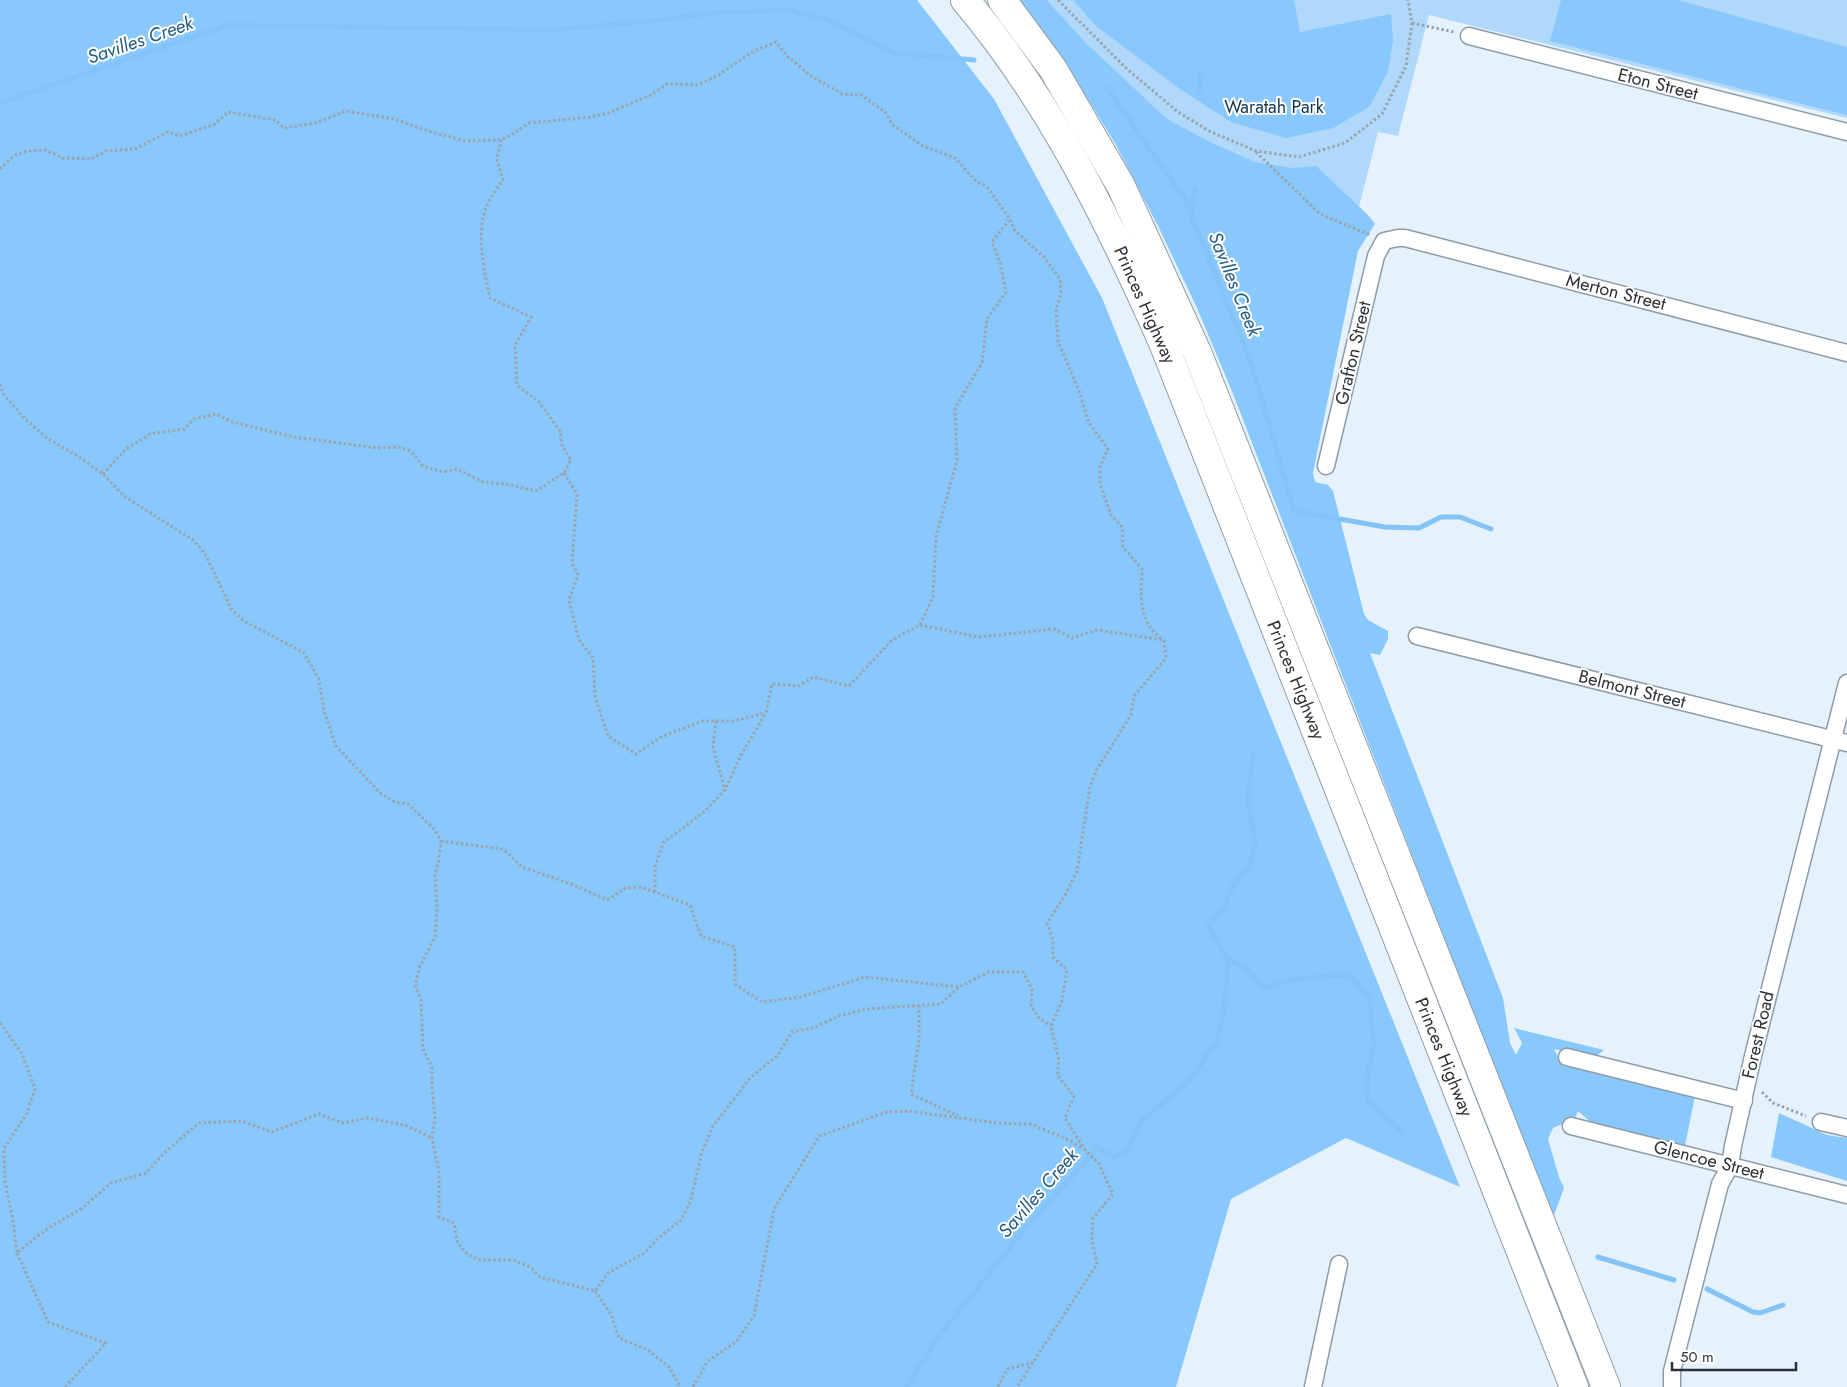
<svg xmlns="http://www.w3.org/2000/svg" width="1847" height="1387" viewBox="0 0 1847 1387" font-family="Jost,sans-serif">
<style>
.green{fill:#afd8fb}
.forest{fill:#88c8fc}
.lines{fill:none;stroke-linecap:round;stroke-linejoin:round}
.stream{stroke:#83c3f6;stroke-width:5}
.minor-casing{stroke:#8e9ca9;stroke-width:19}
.trunk-casing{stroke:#8e9ca9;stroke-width:30}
.path{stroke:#9aa4ac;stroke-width:3;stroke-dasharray:2.5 2.5;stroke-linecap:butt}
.minor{stroke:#fff;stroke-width:16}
.trunk{stroke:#fff;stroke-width:28}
.labels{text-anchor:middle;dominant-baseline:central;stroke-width:4;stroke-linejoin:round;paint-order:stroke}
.street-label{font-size:18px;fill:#2b3136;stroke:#fff}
.park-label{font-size:18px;fill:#12354f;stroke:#fff}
.water-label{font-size:19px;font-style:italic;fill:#215c86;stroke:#fff}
</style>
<rect width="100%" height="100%" fill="#e5f2fc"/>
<!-- green -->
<path class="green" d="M1047 0H1847V118L1429 15 1398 136 1378 132 1347 254 1207 225 1088 45Z"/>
<!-- forest -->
<g class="forest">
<path d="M0 0H917L994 99 1102 298 1460 1187 1346 1138 1231 1199 1176 1387H0Z"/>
<path d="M1017 0H1047L1088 45 1167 119 1210 142 1255 162 1292 168 1316 166 1368 215 1375 224 1358 251 1313 473 1315 482 1328 485 1333 491 1364 614 1368 620 1388 631V639L1380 655 1370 653 1503 998 1510 1043 1516 1055 1522 1043 1514 1028 1604 1050 1594 1058 1554 1049 1559 1059 1565 1064 1695 1096 1685 1146 1595 1126 1578 1111 1575 1118 1553 1128 1548 1139 1559 1177 1564 1188 1554 1215 1511 1110 1233 394 1197 308 1159 228 1115 143 1089 101Z"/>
<path d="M1073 0H1294L1300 32 1391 14 1393 41 1388 72 1369 107 1333 128 1286 138 1231 122 1180 89 1096 26Z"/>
<path d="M1561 0H1678L1847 47V115L1550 41Z"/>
<path d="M1779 1113 1827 1135 1847 1138V1181L1771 1157Z"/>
</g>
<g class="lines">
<!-- stream -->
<g class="stream">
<path d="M1107 88 1184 198 1250 359 1294 511 1385 527 1419 528 1441 517H1460L1491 529"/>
<path d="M1200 90 1201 74"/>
<path d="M0 103 228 25 552 30 660 20 713 13 788 10 830 21 895 53 974 60"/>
<path d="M1192 215 1195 190"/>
<path d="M1228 959 1246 968 1265 988 1291 980 1349 974 1370 998 1371 1025 1374 1045 1368 1071 1366 1088 1368 1100 1403 1133"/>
<path d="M1598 1257 1674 1280"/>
<path d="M1707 1289 1753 1312 1760 1313 1783 1305"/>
<path d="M906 1387 938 1337 1032 1220 1091 1156 1095 1146 1113 1157 1128 1149 1140 1122 1189 1081 1217 1041 1225 1006 1228 959 1208 926 1222 910 1234 884 1250 867 1255 842 1248 800 1253 754"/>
</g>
<!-- minor casing -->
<g class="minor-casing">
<g id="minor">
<path d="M1469 36 1847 132"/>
<path d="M1326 466 1376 256 1384 241 1398 238H1405L1847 353"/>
<path d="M1417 636 1847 743"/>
<path d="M1567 1057 1744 1101"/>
<path d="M1821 1122 1847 1128"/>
<path d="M1571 1126 1847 1195"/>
<path d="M1313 1387 1339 1264"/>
<path d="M1672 1387V1371L1720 1184 1730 1166 1733 1146 1753 1056 1847 683"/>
</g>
</g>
<!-- trunk casing -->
<g class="trunk-casing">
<g id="trunk">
<path d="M965 0C1051 102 1110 223 1164 345L1574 1387"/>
<path d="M1002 0 1053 69 1121 186 1197 352 1606 1387"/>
</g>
</g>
<!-- path -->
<g class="path">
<path d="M1058 0 1127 69 1178 112 1211 132 1256 151 1299 157 1345 143 1382 114 1406 66 1412 23 1408 0"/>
<path d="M1412 23 1454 32"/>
<path d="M1256 152 1320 214 1370 235"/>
<path d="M0 169 15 155 28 151 46 150 62 158 91 159 106 151 135 149 168 132 180 136 215 124 228 112 275 120 284 128 316 123 346 111 394 119 428 131 466 141 501 140 516 132 529 123 590 117 608 113 651 95 667 84 697 85 717 76 754 51 776 42 787 56 811 76 842 94 861 95 885 112 893 125 923 146 955 158 975 180 987 187 1010 219 1015 231 1044 257 1060 279 1061 293 1056 309 1058 341 1079 391 1089 423 1108 449 1100 466V484L1111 515 1122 527 1123 547 1142 569C1141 599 1137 621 1164 641L1166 658 1134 696 1131 715 1097 769 1090 787 1077 871 1064 897 1047 923 1053 940V957L1067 970 1062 1001 1051 1026 1059 1061 1057 1075 1074 1096 1065 1118 1085 1150 1099 1164 1113 1194 1093 1218 1092 1239 1097 1264 1017 1387"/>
<path d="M0 384 4 395 26 420 47 438 79 457 103 474 124 496 193 540 204 552 232 610 244 621 304 653 319 679 324 711 336 746 380 793 395 802 408 804 435 830 441 841 439 859 435 875 437 909 435 937 420 966 415 985 421 1000 423 1049 432 1067V1086L435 1118 432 1138 439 1172V1217L454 1223 457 1241 465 1252 478 1260H513L530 1267 540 1277 595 1291 608 1273 646 1252 656 1240 681 1220 690 1203 702 1152 713 1126 751 1077 777 1056 792 1032 813 1028 839 1016 866 1009 941 1004 959 987 989 972H1023L1032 989 1031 1005 1038 1017 1051 1026"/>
<path d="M564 473 577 494 572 563 578 575 569 600 579 640 593 658 595 697 608 736 636 754 661 737 702 721H734L765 713"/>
<path d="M103 474 126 449 150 434 184 429 194 419 216 414 232 422 294 437 377 448 398 447 411 451 423 466 443 472 457 469 483 482 506 484 536 491 564 473 571 460 562 445 560 431 539 402 517 385 515 345 531 317 490 298C484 272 475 228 488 203 492 195 498 187 503 180L497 160 501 140"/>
<path d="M920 625 979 637 1054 629 1072 638 1097 630 1163 640"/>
<path d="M716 721 713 747 725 790"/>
<path d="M441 841 503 849 522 867 574 885 607 900 626 888 641 887 690 905 701 936 735 947V984L762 1002 801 997 865 977 959 987"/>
<path d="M655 892V867L663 843 704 812 725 790 741 755 766 713 772 684 799 686 813 677 849 686 892 640 920 625 933 597 936 537 957 460 955 408 982 363 987 319 1006 292 1000 263 992 242 1009 220"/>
<path d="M919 1005V1041L911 1094 958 1116"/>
<path d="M0 1023 21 1052 35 1088 27 1113 4 1149 5 1181 13 1221 17 1253 48 1228 81 1209 111 1183 146 1173 163 1154 199 1123 242 1121 272 1132 319 1114 343 1123 367 1118 405 1125 432 1138"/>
<path d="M1762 1092 1773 1103 1806 1116"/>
<path d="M17 1253 48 1322 106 1343 65 1387"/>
<path d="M595 1291 611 1314 619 1338 648 1350 669 1367 681 1387"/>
<path d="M693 1387 707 1362 737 1341 754 1316 774 1209 819 1136 887 1112 908 1111 997 1123 1030 1124 1065 1138 1082 1148"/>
<path d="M998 1387 1007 1369 1035 1362"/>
</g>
<!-- minor -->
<use href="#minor" class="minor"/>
<!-- trunk -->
<use href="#trunk" class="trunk"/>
</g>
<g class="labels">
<!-- street labels -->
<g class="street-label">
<text transform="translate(1658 84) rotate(14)">Eton Street</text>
<text transform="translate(1616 292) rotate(14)">Merton Street</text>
<text transform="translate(1145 305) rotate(66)">Princes Highway</text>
<text transform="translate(1353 353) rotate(-77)">Grafton Street</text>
<text transform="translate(1296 680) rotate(68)">Princes Highway</text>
<text transform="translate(1632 689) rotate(14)">Belmont Street</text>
<text transform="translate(1758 1035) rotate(-77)">Forest Road</text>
<text transform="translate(1444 1057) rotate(68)">Princes Highway</text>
<text transform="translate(1709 1160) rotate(14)">Glencoe Street</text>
</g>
<!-- park labels -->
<g class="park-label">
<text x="1274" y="107">Waratah Park</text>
</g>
<!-- water labels -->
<g class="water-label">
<text transform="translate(140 40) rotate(-19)">Savilles Creek</text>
<text transform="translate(1235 284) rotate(68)">Savilles Creek</text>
<text transform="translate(1038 1193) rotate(-49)">Savilles Creek</text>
</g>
</g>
<!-- scale -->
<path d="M1672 1362v8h124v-8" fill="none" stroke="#2b3136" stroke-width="2.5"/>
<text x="1680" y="1362" font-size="15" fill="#2b3136" stroke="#ffffff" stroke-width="4" paint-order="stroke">50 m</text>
</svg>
